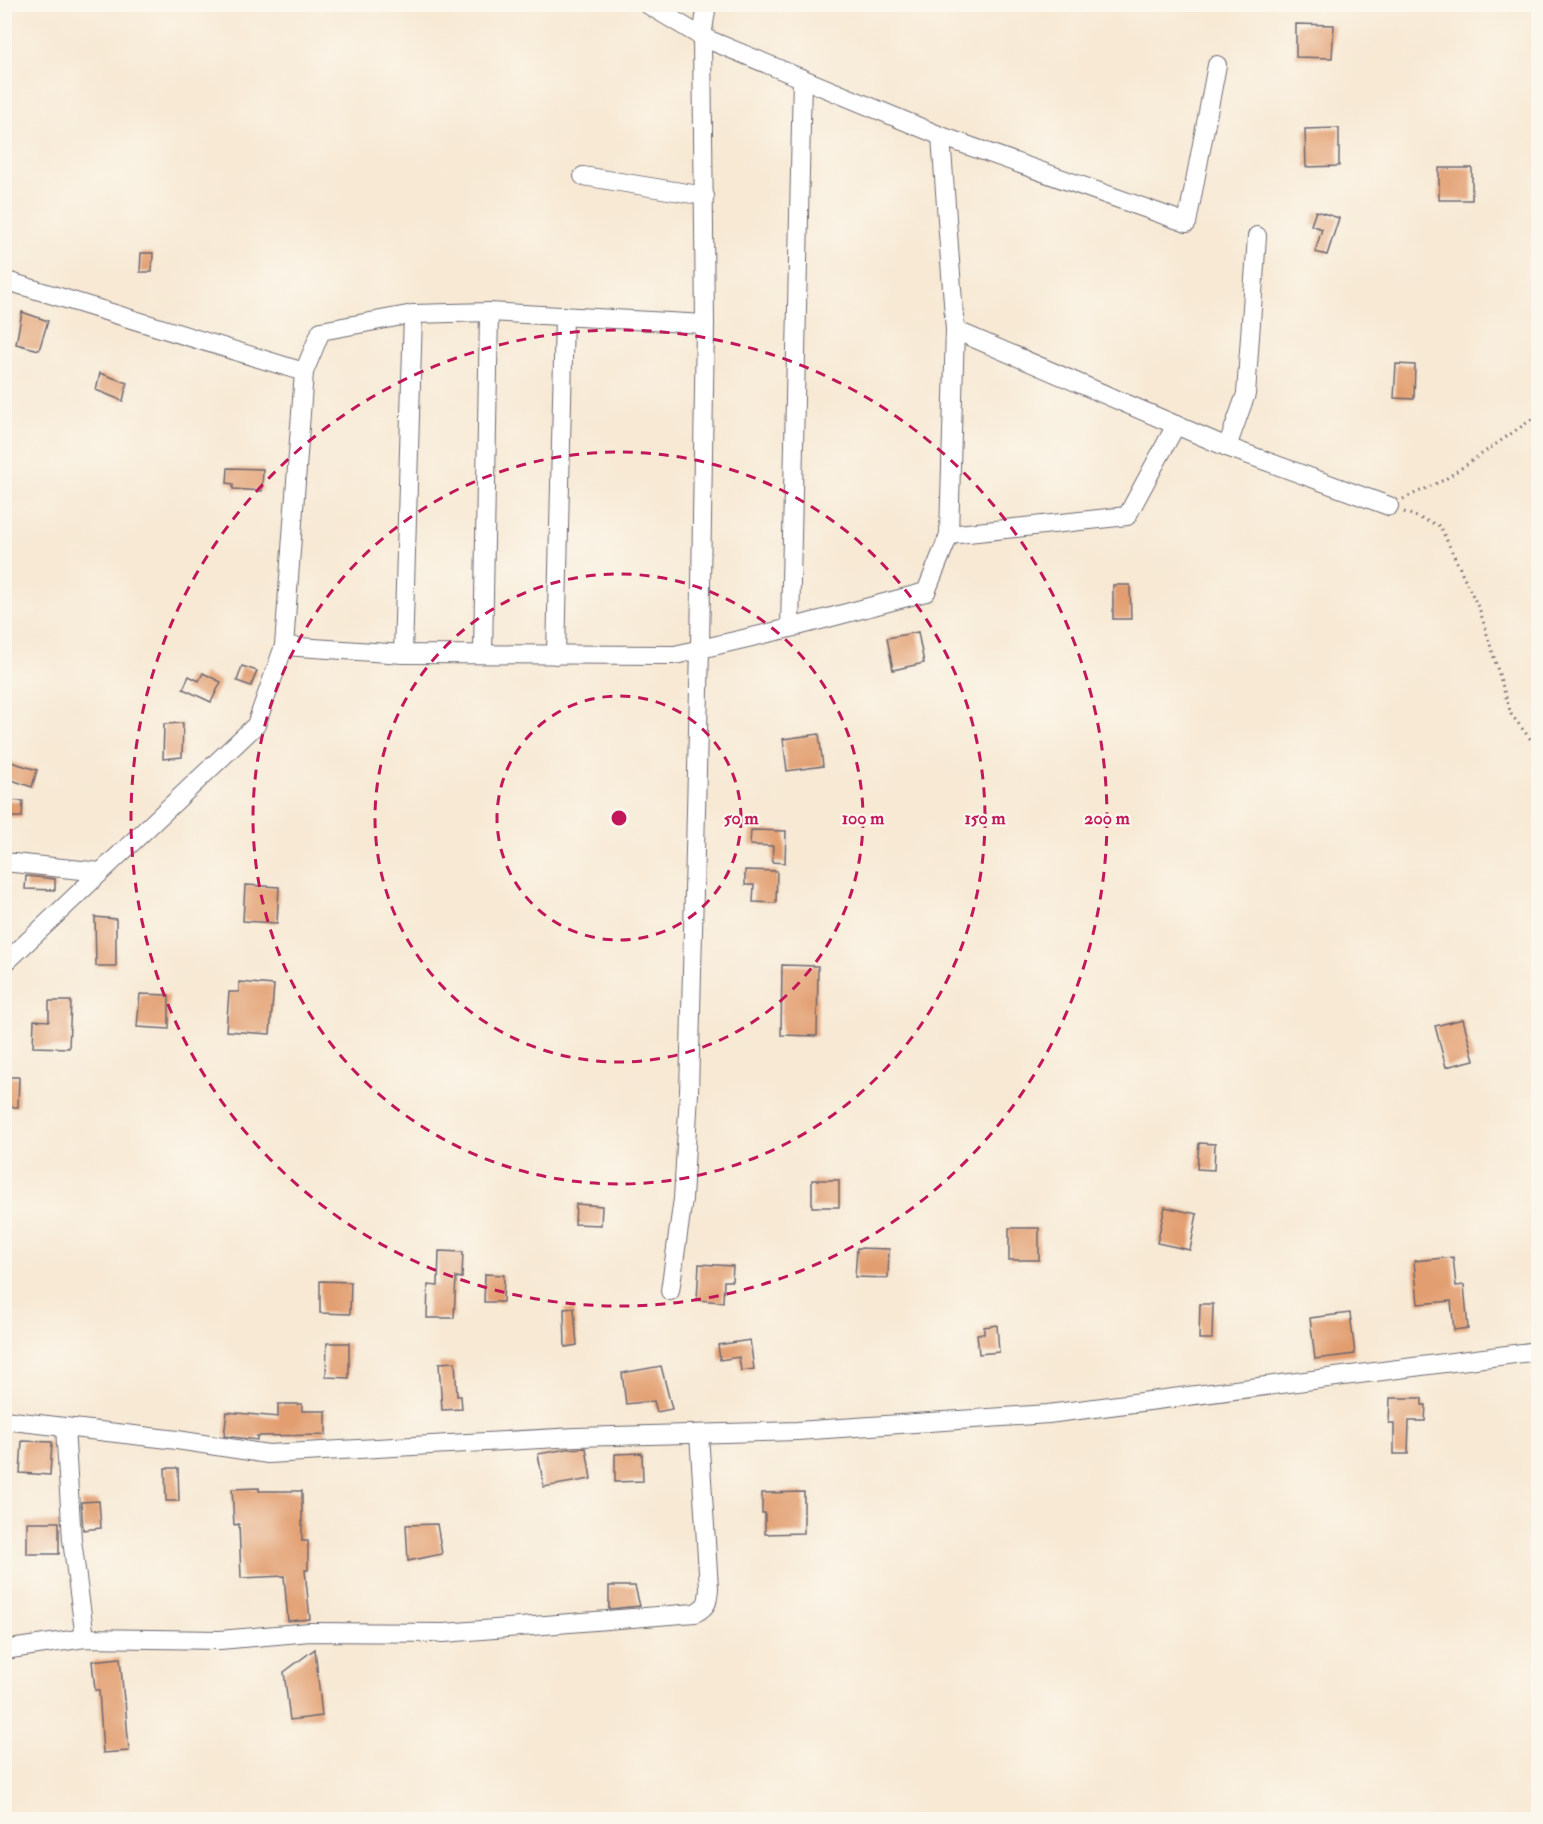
<svg xmlns="http://www.w3.org/2000/svg" width="1543" height="1824" viewBox="0 0 1543 1824" font-family="'IM FELL Double Pica',serif">
<style>
.building{fill:#e29e6f}
.lines{fill:none;stroke-linecap:round;stroke-linejoin:round}
.minor-casing{stroke:#6d6871;stroke-width:20}
.path{stroke:#6d6871;stroke-width:3;stroke-dasharray:1.5 4.5;stroke-linecap:butt}
.minor{stroke:#fff;stroke-width:18}
.ring{fill:none;stroke:#c2185b;stroke-width:3;stroke-dasharray:10 8}
.centre{fill:#c2185b;stroke:#fbf7ec;stroke-width:3}
.ring-label{font-size:18px;text-anchor:middle;font-weight:bold;fill:#c2185b;stroke:#fbf7ec;stroke-width:4.5;stroke-linejoin:round;paint-order:stroke}
</style>
<rect width="100%" height="100%" fill="#fbf7ec"/>
<filter id="ink" filterUnits="userSpaceOnUse"><feTurbulence type="fractalNoise" baseFrequency=".0167" numOctaves="2"/><feDisplacementMap in="SourceGraphic" scale="12" xChannelSelector="R" yChannelSelector="G"/><feConvolveMatrix kernelMatrix="1 2 1 2 8 2 1 2 1" color-interpolation-filters="sRGB"/></filter>
<filter id="wash" filterUnits="userSpaceOnUse"><feTurbulence type="fractalNoise" baseFrequency=".008" numOctaves="4" result="noise"/><feDisplacementMap in="SourceGraphic" scale="24" xChannelSelector="R" yChannelSelector="G"/><feGaussianBlur stdDeviation="1.35" result="paint"/><feColorMatrix in="noise" values="0 0 0 0 0 0 0 0 0 0 0 0 0 0 0 0 0 1.4 0 .05"/><feComposite in="paint" operator="in"/></filter>
<g filter="url(#wash)">
<rect width="100%" height="100%" fill="#f7e9d4"/>
<g id="blocks">
<!-- building -->
<g class="building">
<path d="M1296 24 1334 25 1332 58 1296 57Z"/>
<path d="M1339 128V166L1306 167 1305 129Z"/>
<rect x="1439" y="168" width="33" height="32"/>
<path d="M1316 211 1339 218 1327 255 1315 252 1322 229 1311 225Z"/>
<path d="M141 253H153L152 272H140Z"/>
<path d="M22 312 48 321 39 350 16 344Z"/>
<path d="M1396 364 1415 365 1414 399 1394 398Z"/>
<path d="M100 373 127 383 123 401 96 390Z"/>
<path d="M228 468 263 469 262 491 233 489V484L227 483Z"/>
<path d="M1113 585H1130L1131 619H1113Z"/>
<path d="M918 632 924 663 893 670 887 638Z"/>
<path d="M242 666 257 671 251 686 237 681Z"/>
<path d="M203 673 221 682 211 702 183 689 189 676 199 681Z"/>
<path d="M183 723 182 757 163 759 164 724Z"/>
<path d="M819 734 823 766 787 771 783 739Z"/>
<path d="M11 762 37 770 32 787 6 778Z"/>
<path d="M4 800 23 801 22 817H4Z"/>
<path d="M751 830 786 831 785 863 772 862 773 846 750 845Z"/>
<path d="M745 870 777 871 776 903 753 902 754 885H745Z"/>
<path d="M26 876 55 879V890L25 889Z"/>
<path d="M245 885 279 887 277 923 243 921Z"/>
<path d="M95 917 116 919V966H96Z"/>
<path d="M782 965 818 966 817 1036 781 1035Z"/>
<path d="M239 982 274 985 270 1034 226 1031 229 992H239Z"/>
<path d="M140 994 169 995V1029L137 1027Z"/>
<path d="M49 1001H71L69 1048 33 1047 34 1020 49 1021Z"/>
<path d="M1463 1019 1474 1060 1446 1067 1435 1026Z"/>
<path d="M4 1077H19L18 1107H4Z"/>
<path d="M1199 1143 1215 1144 1214 1170 1197 1169Z"/>
<rect x="812" y="1180" width="27" height="27"/>
<path d="M576 1204 602 1206 601 1225 575 1224Z"/>
<path d="M1165 1207 1197 1214 1190 1250 1157 1243Z"/>
<rect x="1009" y="1228" width="30" height="32"/>
<path d="M857 1248 889 1249 888 1278 855 1277Z"/>
<path d="M439 1251 463 1252 462 1278 456 1277 454 1318H427L428 1285 438 1286Z"/>
<path d="M1453 1257 1456 1286 1464 1285 1468 1328 1454 1330 1451 1301 1418 1304 1414 1261Z"/>
<path d="M699 1264 733 1266 732 1281H724L723 1302 697 1300Z"/>
<path d="M485 1274 504 1275 503 1302H484Z"/>
<path d="M320 1281 351 1282 350 1314 320 1313Z"/>
<path d="M1200 1304H1213L1212 1339H1199Z"/>
<path d="M574 1308 577 1345 565 1347 564 1309Z"/>
<path d="M1350 1313 1355 1354 1315 1359 1310 1318Z"/>
<path d="M997 1325 999 1352 979 1354 977 1334H984V1327Z"/>
<path d="M750 1340 754 1369 741 1371 739 1357 720 1360 718 1345Z"/>
<path d="M327 1343H349V1378L326 1377Z"/>
<path d="M455 1362 457 1396H461L462 1409 442 1410 439 1363Z"/>
<path d="M661 1366 672 1409 657 1412 654 1401 626 1404 622 1373Z"/>
<path d="M1390 1398H1422V1405H1426L1425 1421H1409L1408 1454H1394V1423H1389Z"/>
<path d="M278 1404H302V1411H326V1435L257 1436V1440L224 1436 227 1412 278 1417Z"/>
<path d="M22 1441 52 1442 50 1475 20 1473Z"/>
<path d="M586 1448 591 1479 544 1487 538 1454 567 1449Z"/>
<path d="M642 1453 643 1481 615 1482V1454Z"/>
<path d="M165 1468H178L179 1501H166Z"/>
<path d="M259 1488V1491H302V1541H308V1570H305L310 1619 288 1621 284 1576 241 1578 239 1524 234 1525 232 1489Z"/>
<path d="M804 1492V1533L765 1534V1513H762V1493Z"/>
<path d="M99 1501 101 1528 83 1530 81 1502Z"/>
<rect x="27" y="1522" width="32" height="32"/>
<path d="M437 1524 442 1554 408 1561 406 1525Z"/>
<path d="M609 1586H635L640 1606 609 1609Z"/>
<path d="M315 1649 322 1716 290 1720 284 1672Z"/>
<path d="M120 1658 124 1700H125L129 1751 103 1753 99 1690H95L92 1661Z"/>
</g>
</g>
</g>
<g filter="url(#ink)">
<use href="#blocks" fill-opacity="0" stroke="#6d6871" stroke-width="1.5"/>
<g class="lines">
<!-- minor casing -->
<g class="minor-casing">
<g id="minor">
<path d="M647 4 702 37 941 136 1187 223 1217 65"/>
<path d="M583 176 705 196"/>
<path d="M4 280 304 372"/>
<path d="M955 330 1227 447 1389 506"/>
<path d="M1227 447 1246 394 1257 236"/>
<path d="M949 535 1127 516 1176 425"/>
<path d="M790 628 802 78"/>
<path d="M284 646 403 654 675 655 790 628 926 592 949 535 955 330 941 136"/>
<path d="M403 654 413 314"/>
<path d="M483 654 489 312"/>
<path d="M556 655 564 316"/>
<path d="M4 862 101 872"/>
<path d="M4 964 256 725 284 646 304 372 321 331 413 314 489 312 705 324"/>
<path d="M670 1291 683 1199 689 1093 700 649 705 324 702 37 707 4"/>
<path d="M4 1420 177 1440 268 1454 576 1437 797 1431 1048 1414 1538 1351"/>
<path d="M65 1427 72 1540 85 1638"/>
<path d="M4 1650 85 1638 220 1640 310 1632 444 1633 695 1613C708 1606 708 1602 709 1588L699 1434"/>
</g>
</g>
<!-- path -->
<g class="path">
<path d="M1403 499 1444 480 1538 415"/>
<path d="M1404 512 1440 526 1480 611 1511 714 1538 749"/>
</g>
<!-- minor -->
<use href="#minor" class="minor"/>
</g>
</g>
<!-- distance rings -->
<g class="ring">
<circle cx="619" cy="818" r="122"/>
<circle cx="619" cy="818" r="244"/>
<circle cx="619" cy="818" r="366"/>
<circle cx="619" cy="818" r="488"/>
</g>
<circle cx="619" cy="818" r="9" class="centre"/>
<g class="ring-label">
<text x="741" y="824">50 m</text>
<text x="863" y="824">100 m</text>
<text x="985" y="824">150 m</text>
<text x="1107" y="824">200 m</text>
</g>
<!-- margin -->
<rect width="1543" height="1824" fill="none" stroke="#fbf7ec" stroke-width="24"/>
</svg>
